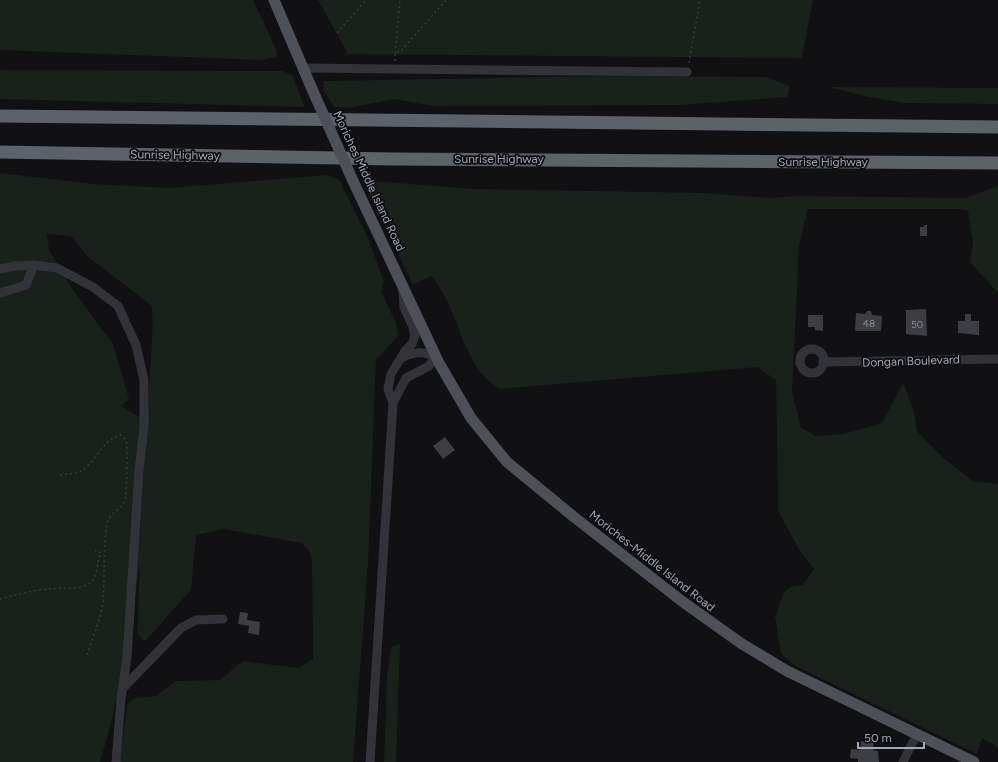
<svg xmlns="http://www.w3.org/2000/svg" width="998" height="762" viewBox="0 0 998 762" font-family="Figtree,sans-serif">
<style>
.green{fill:#19211a;fill-rule:evenodd}
.building{fill:#3d3e43}
.lines{fill:none;stroke-linecap:round;stroke-linejoin:round}
.path{stroke:#383a3f;stroke-width:1.5;stroke-dasharray:2 3;stroke-linecap:butt}
.minor{stroke:#323338;stroke-width:9}
.major{stroke:#4e5057;stroke-width:11}
.highway{stroke:#5d616a;stroke-width:13}
.major-bridge{stroke:#4e5057;stroke-width:11}
.labels{text-anchor:middle;dominant-baseline:central;stroke-width:3.5;stroke-linejoin:round;paint-order:stroke}
.number-label{font-size:10px;fill:#888e98}
.street-label{font-size:12px;fill:#a1a8b5;stroke:#0c0c0e}
</style>
<rect width="100%" height="100%" fill="#111113"/>
<!-- green -->
<g class="green">
<path d="M0 0H253L276 49 277 57 260 60 0 50Z"/>
<path d="M318 0H813L802 58 348 54Z"/>
<path d="M0 70 282 71 292 75 305 107 0 99Z"/>
<path d="M607 76 765 77 790 86 787 97 679 105 434 106 394 99 349 108 334 107 323 90 324 81Z"/>
<path d="M828 87 998 88V104L903 103 869 97Z"/>
<path d="M0 173 94 184 169 188 326 175 339 179 368 238 384 282 381 292 396 323 398 336 376 360 368 563 353 762H120L127 705 134 698 156 696 176 681 220 680 243 661 299 668 313 659 312 561 310 552 302 543 224 529 196 535 191 590 145 641 137 634 140 565C128 631 120 698 100 762H0ZM47 234 71 236 87 256 152 306C154 345 148 383 148 422L121 406 129 399 113 344 70 286 49 250Z"/>
<path d="M371 181 474 189 704 193 771 198 797 196 965 198 998 186V293L970 262 973 242 968 211 958 209H808L799 246 792 393 801 427 815 436 844 434 882 423 903 383 914 410 917 431 940 455 972 481 998 484V750L995 745 982 738 977 754 796 666 781 654 775 616 784 592 790 587 803 585 814 569 800 551 778 511 776 380 757 367 500 389C461 368 460 308 431 276L413 285 367 188Z"/>
<path d="M400 644 396 762H384L387 678 391 647Z"/>
</g>
<!-- building -->
<g class="building">
<path d="M924 225H927V236H920V227H924Z"/>
<path d="M926 309 927 336 906 334V310Z"/>
<path d="M867 311H871L872 315 882 316 881 331H855L856 313 865 314Z"/>
<path d="M965 314H971V321H979V335L958 333V321H965Z"/>
<path d="M808 315H823V331L815 330V327H808Z"/>
<path d="M445 437 455 450 443 459 433 446Z"/>
<path d="M240 612 248 613 247 620 260 622 259 635 248 633 249 626 238 624Z"/>
<path d="M861 741 874 742 873 750 878 751 879 762H858V759L850 758 851 749 860 750Z"/>
</g>
<g class="lines">
<!-- path -->
<g class="path">
<path d="M337 33 366 0"/>
<path d="M395 53 400 0"/>
<path d="M395 61V53L401 51 446 0"/>
<path d="M689 63 700 0"/>
<path d="M60 475C66 474 73 474 79 472 96 464 100 441 120 435 122 436 125 438 126 441 128 444 127 493 125 499 123 509 109 513 107 523 103 549 105 576 103 602 101 619 92 638 87 655"/>
<path d="M0 599C16 595 32 590 49 589 62 587 81 591 91 582 99 574 96 562 101 553L96 550 94 555"/>
</g>
<!-- minor -->
<g class="minor">
<path d="M302 68 687 72"/>
<path d="M0 269 14 266 34 265 57 268 93 287 118 306 136 345 144 380V427L139 470 127 657 121 699 116 762"/>
<path d="M0 293 26 285 34 265"/>
<circle cx="812" cy="361" r="12"/>
<path d="M823 362 998 359"/>
<path d="M393 403 388 389 391 374 405 351 412 344 415 336 413 327 404 307 403 289"/>
<path d="M123 688 181 628 196 620 223 619"/>
<path d="M370 762 393 403 406 378 429 366 435 356C422 351 415 352 403 357"/>
<path d="M903 762 917 734"/>
</g>
<!-- major -->
<g class="major">
<path d="M274 0 312 89"/>
<path d="M353 181 439 363 471 418 507 462 574 517 683 602 742 644 787 671 974 762"/>
</g>
<!-- highway -->
<g class="highway">
<path d="M0 116 998 127"/>
<path d="M0 152 393 159 998 163"/>
</g>
<!-- major-bridge -->
<path class="major-bridge" d="M312 89 353 181"/>
</g>
<g class="labels">
<!-- number labels -->
<g class="number-label">
<text x="869" y="323">48</text>
<text x="917" y="324">50</text>
</g>
<!-- street labels -->
<g class="street-label">
<text transform="translate(175 155) rotate(1)">Sunrise Highway</text>
<text x="499" y="159">Sunrise Highway</text>
<text x="823" y="162">Sunrise Highway</text>
<text transform="translate(369 181) rotate(65)">Moriches Middle Island Road</text>
<text transform="translate(911 361) rotate(-2)">Dongan Boulevard</text>
<text transform="translate(652 561) rotate(38)">Moriches-Middle Island Road</text>
</g>
</g>
<!-- scale -->
<path d="M858 742v6h66v-6" fill="none" stroke="#a1a8b5" stroke-width="2"/>
<text x="864" y="742" font-size="12" fill="#a1a8b5" stroke="#0c0c0e" stroke-width="3" paint-order="stroke">50 m</text>
</svg>
